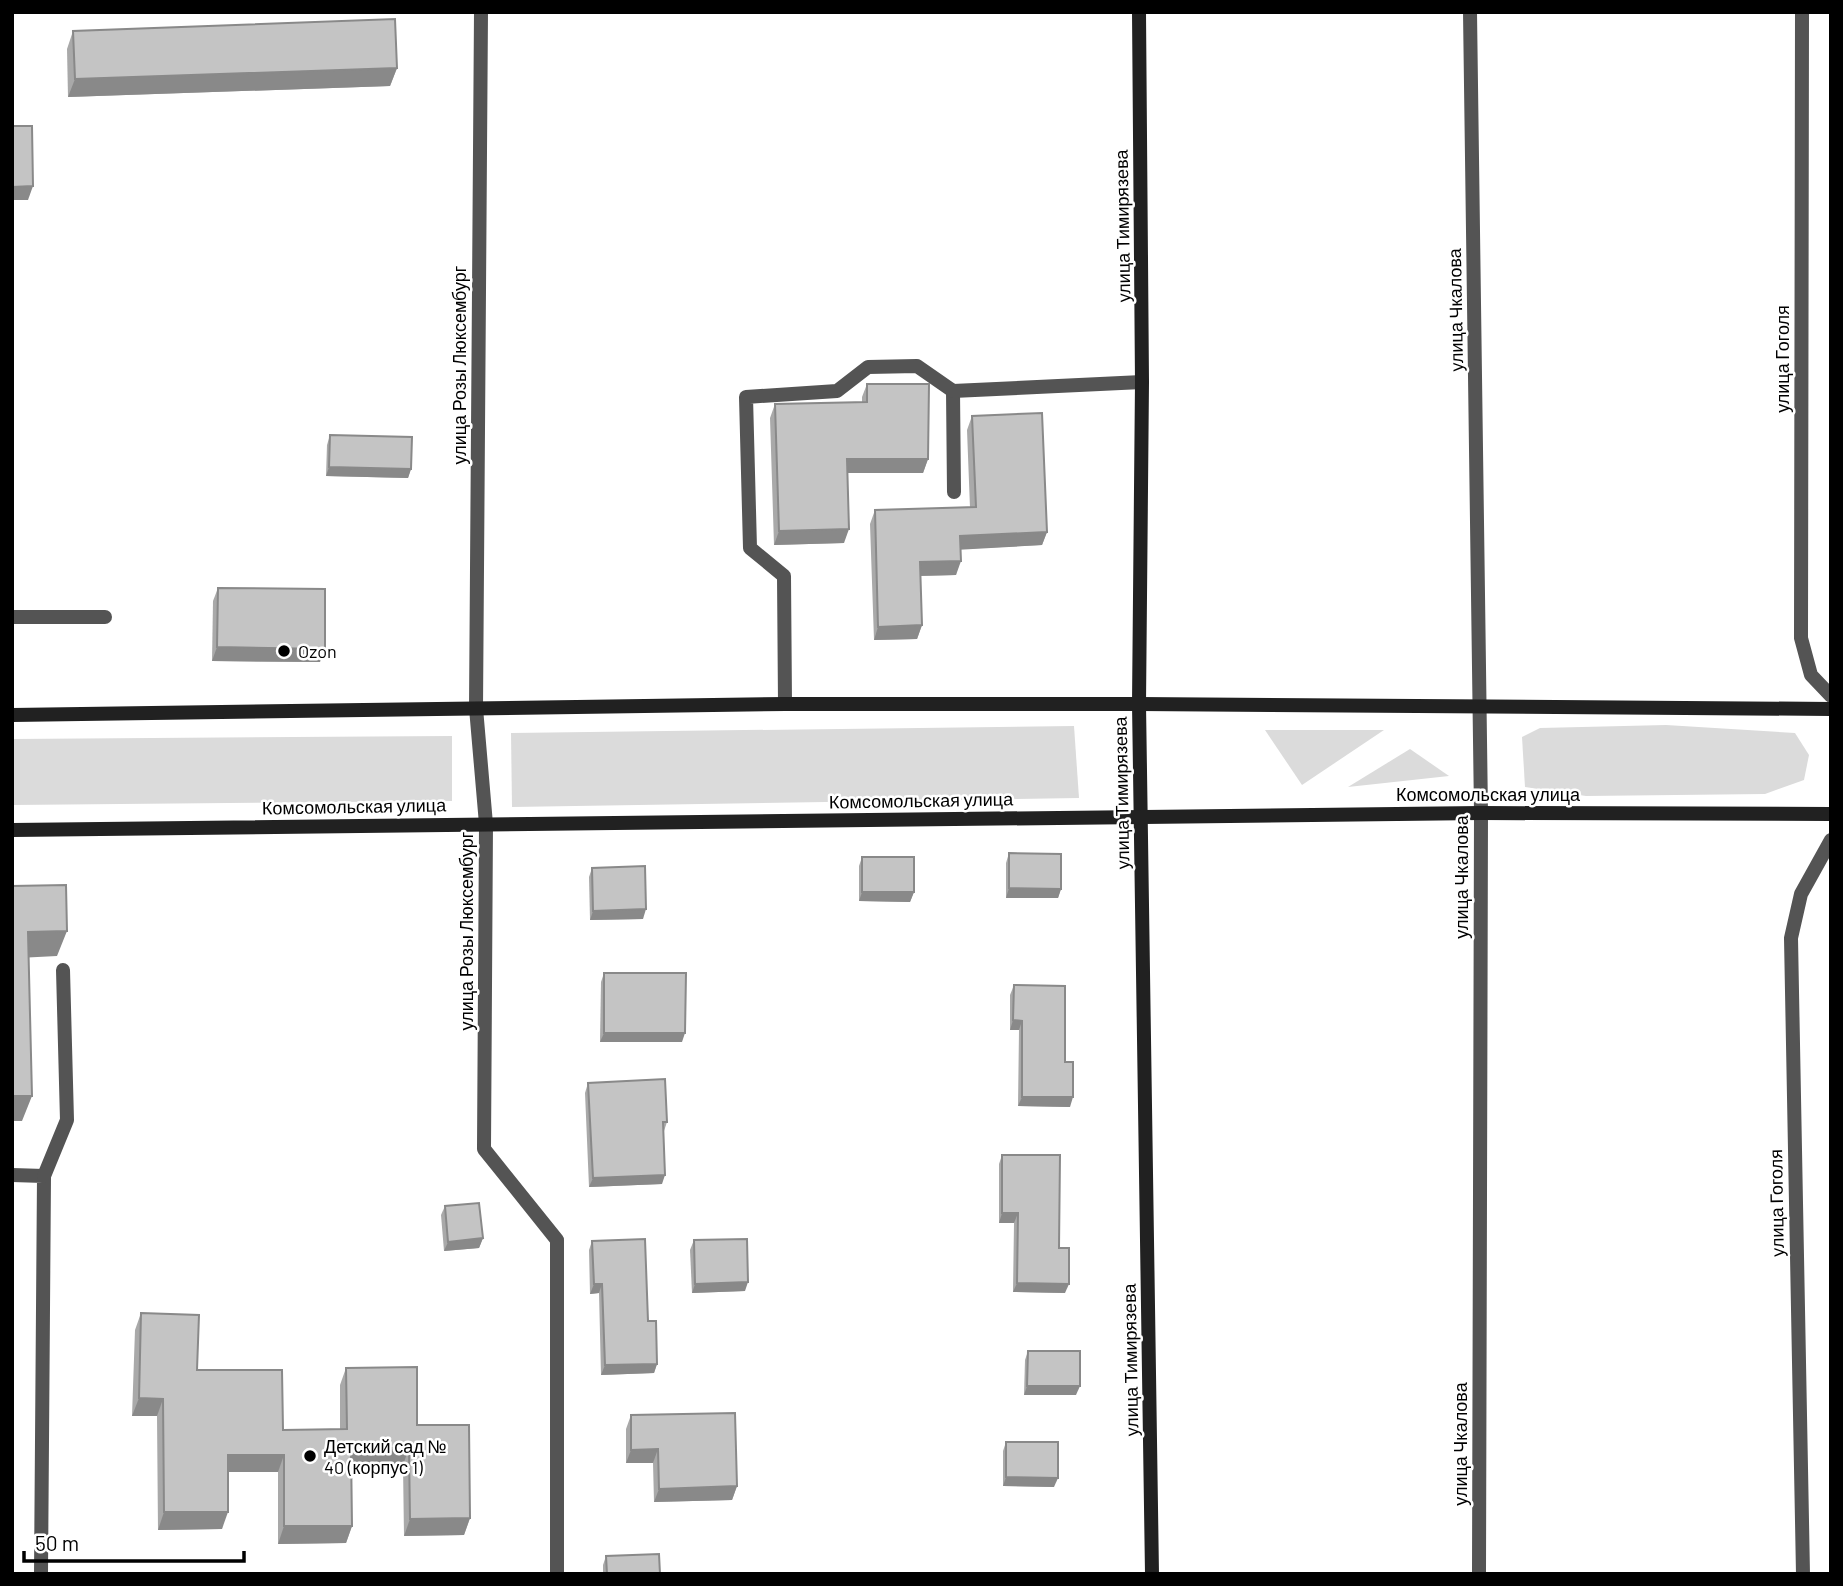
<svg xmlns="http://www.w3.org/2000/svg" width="1843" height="1586" viewBox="0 0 1843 1586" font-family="Barlow,sans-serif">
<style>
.green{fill:#dbdbdb}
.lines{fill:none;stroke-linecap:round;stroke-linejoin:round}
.lane{stroke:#545454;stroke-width:14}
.street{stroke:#545454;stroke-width:14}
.secondary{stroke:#212121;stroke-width:14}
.wall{fill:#a9a9a9}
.shaded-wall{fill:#898989}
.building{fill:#c4c4c4;stroke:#898989;stroke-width:2}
.poi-dot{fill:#000;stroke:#fff;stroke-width:2.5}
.labels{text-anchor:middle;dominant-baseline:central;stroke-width:5;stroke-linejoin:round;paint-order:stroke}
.street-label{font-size:18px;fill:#000;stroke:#fff}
.poi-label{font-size:18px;fill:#000;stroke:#fff;text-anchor:start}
</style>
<rect width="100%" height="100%" fill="#fff"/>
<!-- green -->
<g class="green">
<path d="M1666 725 1795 733 1809 755 1804 780 1765 794 1586 796 1525 787 1522 737 1540 728Z"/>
<path d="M1074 726 1079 798 512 807 511 733Z"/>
<path d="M1265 730H1384L1302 785Z"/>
<path d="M452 736V801L12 805V739Z"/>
<path d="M1410 749 1449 776 1348 787Z"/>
</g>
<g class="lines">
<!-- lane -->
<g class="lane">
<path d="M953 391 954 492"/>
<path d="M12 617H105"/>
<path d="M785 704 784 576 750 548 746 397 837 391 868 367 917 366 953 391 1142 382"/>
<path d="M486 824 484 1149 557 1240V1574"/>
<path d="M12 1175 44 1176 41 1574"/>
<path d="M44 1176 67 1120 63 970"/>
</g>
<!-- street -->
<g class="street">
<path d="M481 12 476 708 486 824"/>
<path d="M1470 12 1481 813 1479 1574"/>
<path d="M1802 12 1801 638 1811 675 1831 696"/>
<path d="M1803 1574 1791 938 1801 894 1831 840"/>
</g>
<!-- secondary -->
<g class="secondary">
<path d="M1139 12 1142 382 1139 704 1152 1574"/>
<path d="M12 715 785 704H1139L1831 709"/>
<path d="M12 830 1481 813 1831 814"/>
</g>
</g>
<!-- wall -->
<g class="wall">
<path d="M73 31 397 68 390 86 68 97 67 49Z"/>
<path d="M867 384 928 459 923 473H847L844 543 774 545 770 418 775 404 862 402V397Z"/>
<path d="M972 416 1047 532 1042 545 960 549 956 575 920 576 922 625 917 639 874 640 870 524 875 510 970 508 967 430Z"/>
<path d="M330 435 411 469 408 478 326 476 327 445Z"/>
<path d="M218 588 320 662 212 661 213 601Z"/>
<path d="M1009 853 1061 889 1058 898H1006V863Z"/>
<path d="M862 857 914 892 910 902 859 901V866Z"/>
<path d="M592 868 643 919 590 920 589 877Z"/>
<path d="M604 973 682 1042H600L601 982Z"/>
<path d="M1014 985 1065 1062 1070 1107 1018 1106 1019 1030H1010V995Z"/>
<path d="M588 1083 667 1122 664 1131 662 1184 589 1187 585 1093Z"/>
<path d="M1002 1155 1065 1293 1013 1292 1014 1223H999V1164Z"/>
<path d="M445 1206 483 1238 479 1248 444 1251 441 1215Z"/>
<path d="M694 1240 745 1291 692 1293 690 1250Z"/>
<path d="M592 1241 648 1321 657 1364 654 1373 601 1375 599 1293 590 1294 589 1250Z"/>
<path d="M141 1313 197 1370 283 1430 340 1429V1385L346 1368 417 1425 470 1518 464 1535 404 1536 403 1465 352 1466V1526L346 1543 278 1544V1472H228L222 1529 158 1530 157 1416H132L135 1330Z"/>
<path d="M1028 1351 1076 1395H1024L1025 1360Z"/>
<path d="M631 1415 737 1486 732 1500 654 1502 653 1463H626V1429Z"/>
<path d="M1006 1442 1054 1487 1003 1486V1451Z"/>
<path d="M606 1556 660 1574H603V1565Z"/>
</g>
<!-- shaded-wall -->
<g class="shaded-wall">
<path d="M397 68 390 86 68 97 75 79Z"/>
<path d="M33 186 28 200H12V187Z"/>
<path d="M847 459H928L923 473H842Z"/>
<path d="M329 467 411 469 408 478 326 476Z"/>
<path d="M849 529 844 543 774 545 779 531Z"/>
<path d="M1047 532 1042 545 955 550 960 536Z"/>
<path d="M961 561 956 575 915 576 920 562Z"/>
<path d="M922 625 917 639 874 640 878 627Z"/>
<path d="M217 647 325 649 320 662 212 661Z"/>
<path d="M1009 888 1061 889 1058 898H1006Z"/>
<path d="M862 892H914L910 902 859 901Z"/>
<path d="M646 909 643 919 590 920 593 911Z"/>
<path d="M67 931 57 956 18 958 28 932Z"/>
<path d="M1013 1020 1022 1021 1019 1030H1010Z"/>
<path d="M604 1033H685L682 1042H600Z"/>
<path d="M12 1096H32L22 1121H12Z"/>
<path d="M1022 1097H1073L1070 1107 1018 1106Z"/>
<path d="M665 1175 662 1184 589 1187 593 1178Z"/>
<path d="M1002 1213H1018L1014 1223H999Z"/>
<path d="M483 1238 479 1248 444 1251 448 1242Z"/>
<path d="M748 1282 745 1291 692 1293 695 1284Z"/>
<path d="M1017 1283 1069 1284 1065 1293 1013 1292Z"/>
<path d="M594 1284H602L599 1293 590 1294Z"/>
<path d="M657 1364 654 1373 601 1375 605 1365Z"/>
<path d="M1027 1386H1080L1076 1395H1024Z"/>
<path d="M139 1398 163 1399 157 1416H132Z"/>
<path d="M351 1448H409L403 1465 345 1466Z"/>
<path d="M658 1449 653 1463H626L631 1450Z"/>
<path d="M228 1455H284L278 1472H221Z"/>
<path d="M1006 1477 1058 1478 1054 1487 1003 1486Z"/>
<path d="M737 1486 732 1500 654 1502 659 1489Z"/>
<path d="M164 1512H228L222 1529 158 1530Z"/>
<path d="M470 1518 464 1535 404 1536 410 1519Z"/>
<path d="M284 1526H352L346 1543 278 1544Z"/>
</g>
<!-- building -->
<g class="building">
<path d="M395 19 397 68 75 79 73 31Z"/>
<path d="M12 126H32L33 186 12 187Z"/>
<path d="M867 384H929L928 459H847L849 529 779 531 775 404 867 402Z"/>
<path d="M1042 413 1047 532 960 536 961 561 920 562 922 625 878 627 875 510 976 507 972 416Z"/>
<path d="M330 435 412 437 411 469 329 467Z"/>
<path d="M218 588 325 589V649L217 647Z"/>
<path d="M1009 853 1061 854V889L1009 888Z"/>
<rect x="862" y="857" width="52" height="35"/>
<path d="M645 866 646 909 593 911 592 868Z"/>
<path d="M66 885 67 931 28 932 32 1096H12V886Z"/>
<path d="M604 973H686L685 1033H604Z"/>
<path d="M1014 985 1065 986V1062H1073V1097H1022V1021L1013 1020Z"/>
<path d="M665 1079 667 1122H663L665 1175 593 1178 588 1083Z"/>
<path d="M1002 1155H1060L1059 1248H1069V1284L1017 1283 1018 1213H1002Z"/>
<path d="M479 1203 483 1238 448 1242 445 1206Z"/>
<path d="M645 1239 648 1321H656L657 1364 605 1365 602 1284H594L592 1241Z"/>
<path d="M747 1239 748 1282 695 1284 694 1240Z"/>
<path d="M141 1313 199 1315 197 1370H282L283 1430 347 1429 346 1368 417 1367V1425H469L470 1518 410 1519 409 1448H351L352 1526H284V1455H228V1512H164L163 1399 139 1398Z"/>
<path d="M1028 1351H1080V1386H1027Z"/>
<path d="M735 1413 737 1486 659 1489 658 1449 631 1450V1415Z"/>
<path d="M1006 1442H1058V1478L1006 1477Z"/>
<path d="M659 1554 660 1574H607L606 1556Z"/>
</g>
<!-- markers -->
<g class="poi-dot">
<circle cx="284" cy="651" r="7"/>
<circle cx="310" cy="1456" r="7"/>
</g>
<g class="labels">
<!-- street labels -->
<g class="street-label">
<text transform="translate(1122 226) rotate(-91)">улица Тимирязева</text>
<text transform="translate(1455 310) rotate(-91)">улица Чкалова</text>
<text transform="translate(1782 359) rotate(-90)">улица Гоголя</text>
<text transform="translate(459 365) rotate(-90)">улица Розы Люксембург</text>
<text transform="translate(1121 793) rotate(-91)">улица Тимирязева</text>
<text x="1488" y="794">Комсомольская улица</text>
<text transform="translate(921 800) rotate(-1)">Комсомольская улица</text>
<text transform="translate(354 806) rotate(-1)">Комсомольская улица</text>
<text transform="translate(1461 877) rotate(-90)">улица Чкалова</text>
<text transform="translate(466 931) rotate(-90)">улица Розы Люксембург</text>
<text transform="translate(1776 1203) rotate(-91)">улица Гоголя</text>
<text transform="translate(1130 1360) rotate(-91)">улица Тимирязева</text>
<text transform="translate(1460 1444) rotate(-90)">улица Чкалова</text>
</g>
<!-- poi labels -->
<g class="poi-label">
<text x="298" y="651">Ozon</text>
<text x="324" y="1446">Детский сад №<tspan x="324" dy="21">40 (корпус 1)</tspan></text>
</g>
</g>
<!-- border -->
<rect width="1843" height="1586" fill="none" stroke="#000000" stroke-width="28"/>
<!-- scale -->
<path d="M24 1551v10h220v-10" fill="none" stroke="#000000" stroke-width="3.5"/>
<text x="35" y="1551" font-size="21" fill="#000000" stroke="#ffffff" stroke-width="5" paint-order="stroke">50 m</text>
</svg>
